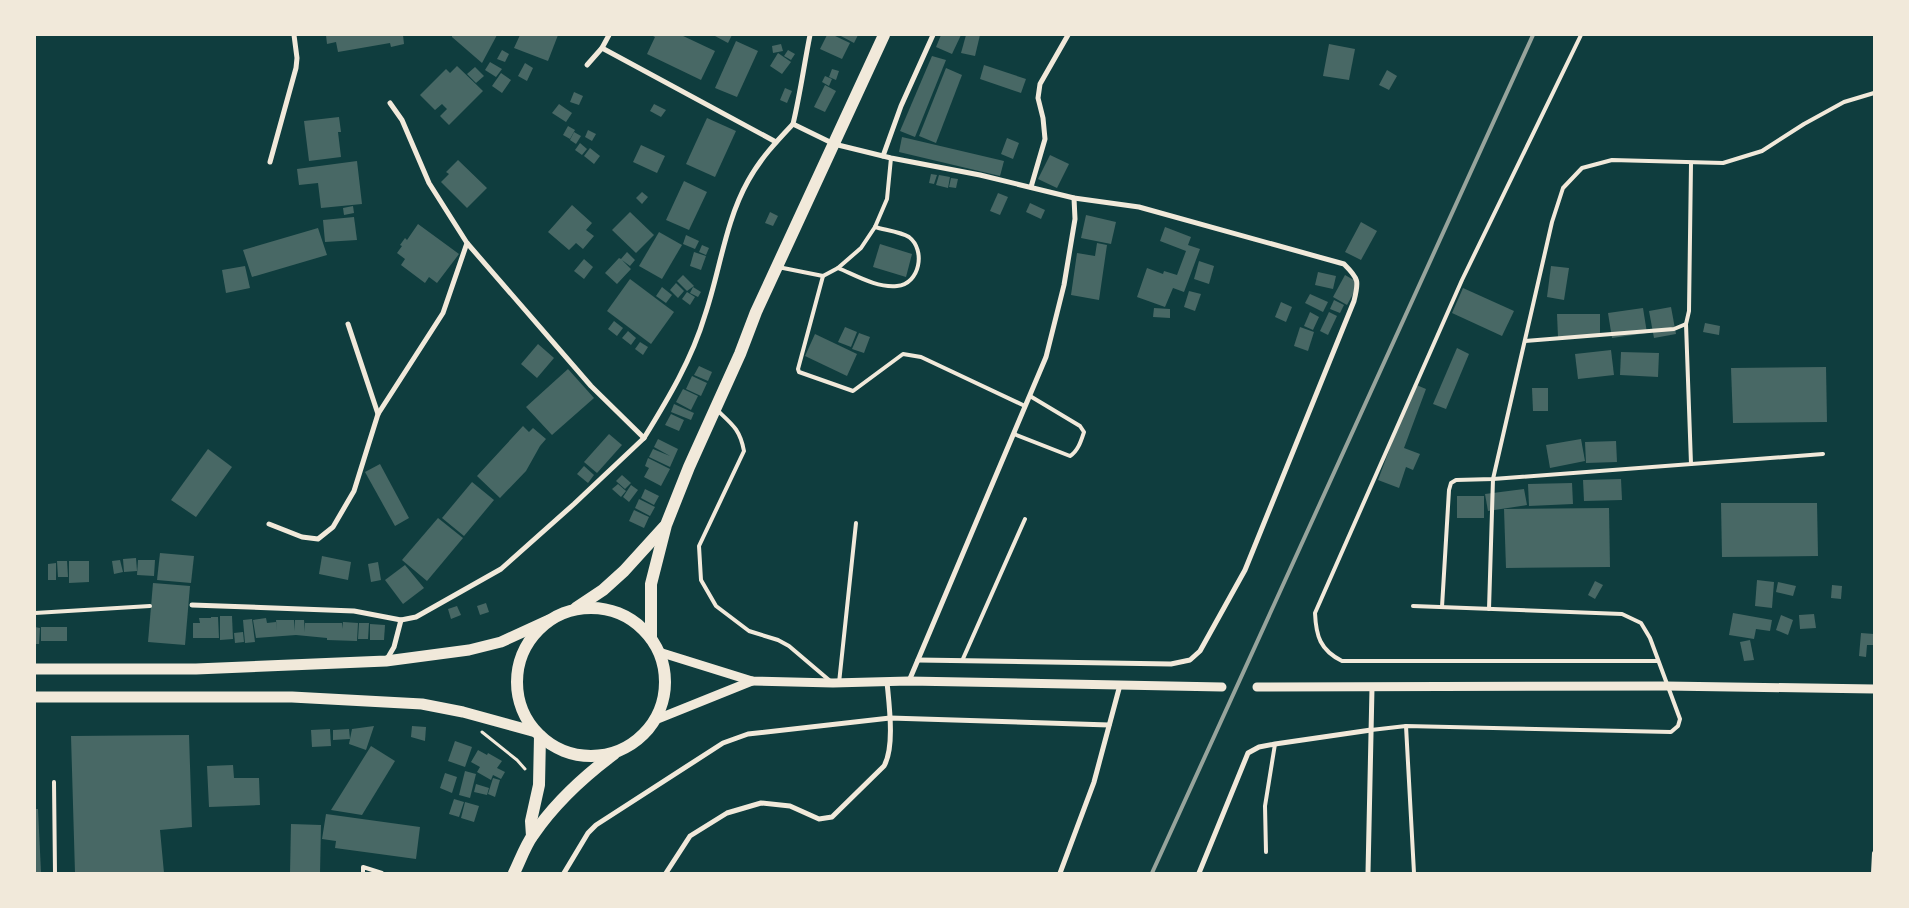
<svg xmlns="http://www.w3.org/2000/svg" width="1909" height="908" viewBox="0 0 1909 908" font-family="Inter,sans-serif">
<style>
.building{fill:#486865}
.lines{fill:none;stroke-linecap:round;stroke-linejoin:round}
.path{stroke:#f1e9da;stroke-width:3}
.service{stroke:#f1e9da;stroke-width:4}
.minor{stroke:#f1e9da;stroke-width:5}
.tertiary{stroke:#f1e9da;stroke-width:9}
.primary{stroke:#f1e9da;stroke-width:11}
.trunk{stroke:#f1e9da;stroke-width:12}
.rail{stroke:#97a49c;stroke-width:4}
</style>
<rect width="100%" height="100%" fill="#0f3d3e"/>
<!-- building -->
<g class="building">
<path d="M326 35H403L404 44 391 47 390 43 338 52 336 42 327 44Z"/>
<path d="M452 35H497L482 63 452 37Z"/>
<path d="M520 35H558L548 61 514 48Z"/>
<path d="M651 35H681L715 51 701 80 647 54 655 37Z"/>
<path d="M716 35H732L728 43 715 36Z"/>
<path d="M827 35H833L850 43 842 59 820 49Z"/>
<path d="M839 35H858L854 43Z"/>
<path d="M941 35H961L952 54 936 47Z"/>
<path d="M966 35H980L975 56 961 53Z"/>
<path d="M736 41 758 51 737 97 715 88Z"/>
<path d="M781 44 783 51 773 53 772 46Z"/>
<path d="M1329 44 1355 49 1349 80 1323 76Z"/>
<path d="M502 50 509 54 505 62 497 59Z"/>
<path d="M788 50 795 54 791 60 784 56Z"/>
<path d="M778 53 791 62 782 74 770 66Z"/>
<path d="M932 56 946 60 915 137 900 131Z"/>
<path d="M490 62 502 69 496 77 485 70Z"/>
<path d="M525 63 533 68 527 81 518 76Z"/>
<path d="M984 65 1026 79 1021 93 980 79Z"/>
<path d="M457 66 483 91 449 125 440 116 447 109 442 104 435 110 420 95 446 69 450 73Z"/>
<path d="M475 67 484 76 476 83 467 74Z"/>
<path d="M946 68 962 75 936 143 919 136Z"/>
<path d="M832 69 839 71 836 80 829 77Z"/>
<path d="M1387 70 1397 76 1389 90 1379 85Z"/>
<path d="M501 73 511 80 502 93 492 86Z"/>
<path d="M825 76 832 79 829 86 822 82Z"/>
<path d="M825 85 836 91 825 112 814 107Z"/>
<path d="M785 88 792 91 787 103 780 100Z"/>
<path d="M574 92 583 96 579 105 570 102Z"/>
<path d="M559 104 572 113 566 122 552 113Z"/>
<path d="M654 104 666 110 661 117 650 111Z"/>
<path d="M339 117 341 132H338L341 157 309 161 304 121Z"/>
<path d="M707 118 736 131 715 177 686 164Z"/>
<path d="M568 126 575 130 570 139 563 135Z"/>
<path d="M588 130 596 134 592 141 585 137Z"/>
<path d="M574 132 581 136 576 144 570 140Z"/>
<path d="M902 137 1004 161 1000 176 899 152Z"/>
<path d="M1007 138 1019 143 1013 159 1001 154Z"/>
<path d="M580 143 587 149 582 155 575 150Z"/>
<path d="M641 145 665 156 657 173 633 162Z"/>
<path d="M590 148 600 156 594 164 584 156Z"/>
<path d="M1050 155 1069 164 1057 188 1038 179Z"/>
<path d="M458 160 487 188 467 208 441 182 449 174 446 172Z"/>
<path d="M357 161 362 204 321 208 318 183 299 185 297 169Z"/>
<path d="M931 174 937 175 934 184 929 183Z"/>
<path d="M939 175 950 177 948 188 936 185Z"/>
<path d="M951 178 958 179 956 188 949 187Z"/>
<path d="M684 181 707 192 689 230 666 220Z"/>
<path d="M642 192 648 197 642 204 636 198Z"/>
<path d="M998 193 1008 197 1000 215 990 211Z"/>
<path d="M1030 203 1045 210 1041 219 1026 212Z"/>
<path d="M572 205 592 223 586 230 594 236 583 249 576 243 569 250 548 232Z"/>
<path d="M353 206 354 213 344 215 343 208Z"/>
<path d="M630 212 654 235 636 253 612 230Z"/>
<path d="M770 212 778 216 773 226 765 223Z"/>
<path d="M1086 215 1116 222 1111 244 1081 238Z"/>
<path d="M354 217 357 240 325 242 323 220Z"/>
<path d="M1361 222 1377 231 1361 260 1345 252Z"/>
<path d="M418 224 459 254 437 283 429 277 425 283 401 265 405 259 397 253 402 246 400 245 405 238 407 240Z"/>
<path d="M1165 227 1191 237 1188 245 1200 249 1184 292 1173 288 1165 307 1137 297 1147 268 1163 274 1164 271 1177 275 1186 251 1160 241Z"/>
<path d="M318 228 327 255 252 277 243 250Z"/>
<path d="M659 232 682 245 662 279 639 266Z"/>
<path d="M686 235 699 241 695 249 683 244Z"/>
<path d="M1097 243 1107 245 1099 300 1071 295 1077 253 1095 256Z"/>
<path d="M880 244 912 254 906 277 873 267Z"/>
<path d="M702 245 709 248 706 255 699 252Z"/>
<path d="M627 252 635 260 630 266 622 260 631 269 617 284 605 273 619 258 621 259Z"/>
<path d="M694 252 706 256 701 270 690 266Z"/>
<path d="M584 259 593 267 584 279 574 271Z"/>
<path d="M1199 261 1214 266 1209 284 1194 279Z"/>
<path d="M245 266 250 288 226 293 222 270Z"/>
<path d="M1551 266 1569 268 1564 300 1547 297Z"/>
<path d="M1318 272 1336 276 1333 289 1315 285Z"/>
<path d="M683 275 694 286 687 291 677 281Z"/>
<path d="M1345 275 1359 283 1347 305 1333 297Z"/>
<path d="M630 279 674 312 651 344 607 311Z"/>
<path d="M676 283 684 291 678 298 670 290Z"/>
<path d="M662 287 672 295 666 303 656 296Z"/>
<path d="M693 287 701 292 698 297 690 293Z"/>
<path d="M1463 288 1514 311 1502 336 1452 313Z"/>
<path d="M1189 291 1201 294 1195 311 1184 307Z"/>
<path d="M687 292 695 297 690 305 682 299Z"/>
<path d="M1310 294 1328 302 1323 312 1305 303Z"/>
<path d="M1334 300 1344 305 1340 313 1330 309Z"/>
<path d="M1281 302 1292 307 1286 322 1275 317Z"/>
<path d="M1671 307 1676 334 1654 338 1649 311Z"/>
<path d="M1154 308 1170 309V318L1153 317Z"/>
<path d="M1643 308 1647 333 1612 338 1608 313Z"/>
<path d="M1310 312 1319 317 1313 330 1304 326Z"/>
<path d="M1329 312 1337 316 1328 335 1320 331Z"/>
<path d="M1557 314H1600V336L1558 337Z"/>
<path d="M614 321 623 328 617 336 608 329Z"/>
<path d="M1705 323 1720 326 1719 335 1703 332Z"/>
<path d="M845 327 857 332 851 347 838 342Z"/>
<path d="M1300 327 1314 332 1308 351 1294 346Z"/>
<path d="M628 331 636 338 631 345 622 338Z"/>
<path d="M859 333 870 337 864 353 852 349Z"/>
<path d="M815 334 857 354 847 376 805 356Z"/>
<path d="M640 342 648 347 643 355 635 349Z"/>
<path d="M538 344 554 358 537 378 521 364Z"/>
<path d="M1457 348 1469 354 1446 409 1433 404Z"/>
<path d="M1611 350 1614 375 1578 379 1575 354Z"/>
<path d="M1621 352 1659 353 1658 377 1620 375Z"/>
<path d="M699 366 712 372 708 381 694 375Z"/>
<path d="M1826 367 1827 422 1733 423 1731 368Z"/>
<path d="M568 369 594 398 552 435 526 407Z"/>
<path d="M692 376 707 383 701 396 686 389Z"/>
<path d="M1414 384 1426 389 1404 448 1420 454 1413 470 1406 467 1399 488 1378 480Z"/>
<path d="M1532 388H1548V411H1533Z"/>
<path d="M683 389 698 396 691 410 676 402Z"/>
<path d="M674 404 694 413 691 420 671 412Z"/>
<path d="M671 414 684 420 679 431 665 425Z"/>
<path d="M523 426 529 432 533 428 546 439 540 446 526 471 500 498 477 476Z"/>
<path d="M609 434 622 445 597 473 584 462Z"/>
<path d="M658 439 678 449 670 467 649 457 653 449 670 456 654 447Z"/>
<path d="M1581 439 1585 461 1550 468 1546 445Z"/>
<path d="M1616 441 1617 462 1586 463 1585 442Z"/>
<path d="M208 449 232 467 196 517 171 500Z"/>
<path d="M648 458 670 469 661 486 644 477 649 468 645 466Z"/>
<path d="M380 464 409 518 395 526 365 472Z"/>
<path d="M584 466 594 475 588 483 577 474Z"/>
<path d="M622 475 631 483 625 489 616 481Z"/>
<path d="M1621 479 1622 500 1584 501 1583 480Z"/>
<path d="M472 482 494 500 464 536 442 518Z"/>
<path d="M1572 483 1573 504 1529 506 1528 484Z"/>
<path d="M618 484 626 491 621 497 612 489Z"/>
<path d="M631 485 638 490 629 502 623 497Z"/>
<path d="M645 489 659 496 654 505 641 498Z"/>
<path d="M1524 489 1527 505 1488 511 1485 494Z"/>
<rect x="1457" y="496" width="27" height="22"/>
<path d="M639 499 655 507 650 516 635 508Z"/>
<path d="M1721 503H1817L1818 556 1722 557Z"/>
<path d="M1609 508 1610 567 1506 568 1504 509Z"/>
<path d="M634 510 649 517 644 528 629 521Z"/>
<path d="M438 518 463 538 427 581 402 560Z"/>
<path d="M160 553 194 556 191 583 157 580Z"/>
<path d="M322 556 351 562 348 580 319 574Z"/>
<path d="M136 558 137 571 124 572 123 559Z"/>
<path d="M120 560 123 572 114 574 112 561Z"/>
<path d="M138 560H155L154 576 137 575Z"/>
<path d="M57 561H67L68 577H58Z"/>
<path d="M69 561H89V582L69 583Z"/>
<path d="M378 562 381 580 371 582 368 564Z"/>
<path d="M56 563V580H48V564Z"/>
<path d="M405 565 424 588 403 604 385 580Z"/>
<path d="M1757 580 1774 582 1772 608 1755 606Z"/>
<path d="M1595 581 1603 585 1595 599 1588 595Z"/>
<path d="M1778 582 1796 586 1793 596 1776 592Z"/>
<path d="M153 583 190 586 185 645 148 642Z"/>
<path d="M1832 585 1842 586 1841 599 1831 598Z"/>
<path d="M486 603 489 612 480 615 477 606Z"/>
<path d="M457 606 461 615 451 619 448 609Z"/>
<path d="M1733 613 1772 620 1770 631 1756 629 1754 639 1729 635Z"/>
<path d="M1814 614 1816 628 1800 629 1799 615Z"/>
<path d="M1781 615 1793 620 1788 635 1776 630Z"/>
<path d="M220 616H232L233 639 220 640Z"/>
<path d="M211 617H218L219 638H193V623H200L199 618H211Z"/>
<path d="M266 618 267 623 276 622 277 631 276 620H294L295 631V620H304L305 632V623H342V629L343 622 358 623 357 641 327 640V638L296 635 256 638 253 620Z"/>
<path d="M252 619 255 642 245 643 243 620Z"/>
<path d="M359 623H369L368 639H358Z"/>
<path d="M370 624 385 625 384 640H370Z"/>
<path d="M35 627 40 628 39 644H35Z"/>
<rect x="41" y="627" width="26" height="14"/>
<path d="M243 632 244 642 235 643 234 633Z"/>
<path d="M1861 633 1874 634V645H1867L1866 657 1859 656Z"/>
<path d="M1750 640 1754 660 1744 661 1740 642Z"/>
<path d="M374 726 366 750 349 744 352 729Z"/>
<path d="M412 726 426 727 425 741 411 737Z"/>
<path d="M330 729 331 746 312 747 311 730Z"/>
<path d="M349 729 350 739 333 740V730Z"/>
<path d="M189 735 192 827 160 830 164 873H75L71 736Z"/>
<path d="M455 741 472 747 465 767 448 761Z"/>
<path d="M371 746 395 761 362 815 331 810Z"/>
<path d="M478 750 487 755 488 753 502 761 497 768 505 772 501 779 493 775 491 780 477 772 480 767 471 762Z"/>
<path d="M233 765 234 778H259L260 805 209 807 207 766Z"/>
<path d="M465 771 476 774 470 798 459 795Z"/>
<path d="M445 773 457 777 452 793 440 788Z"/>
<path d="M493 778 500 780 495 797 488 794Z"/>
<path d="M476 784 489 788 487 795 474 792Z"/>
<path d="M454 799 464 802 459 817 449 814Z"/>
<path d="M465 802 479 806 474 822 461 818Z"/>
<path d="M35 809H38L41 873H35Z"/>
<path d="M326 814 420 827 416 859 335 848 336 841 322 839Z"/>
<path d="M291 824 321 825 320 873H290Z"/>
</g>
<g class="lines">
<!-- path -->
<path class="path" d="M482 732 517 760 525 769"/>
<!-- service -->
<g class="service">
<path d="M1581 35 1462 280 1315 613C1316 636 1320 650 1342 661H1658"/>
<path d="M778 267 823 276 838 268 861 248 875 227 887 199 891 158"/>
<path d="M838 268C857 276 877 288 897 286 920 284 926 250 909 237 901 232 885 230 875 227"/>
<path d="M823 276 798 369 799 372 853 391 903 354 921 357 1025 406"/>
<path d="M1686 324 1691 464"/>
<path d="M1525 341 1674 329 1686 324 1689 311 1691 164"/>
<path d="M718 411C733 425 740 430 744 451L699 546 701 580 716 606 749 631 778 640 789 646 829 680"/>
<path d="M1014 434 1070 456C1078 451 1081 441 1084 432L1080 426 1030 396"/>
<path d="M1442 607 1449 490 1451 483 1456 480 1493 479 1823 454"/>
<path d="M1489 609 1493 479 1552 222 1563 188 1582 168 1612 160 1723 163 1762 151 1804 124 1844 102 1874 93"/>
<path d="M35 613 150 606"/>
<path d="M962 661 1025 519"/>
<path d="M839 683 856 523"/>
<path d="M1406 726 1414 873"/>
<path d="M1371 730 1406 726 1671 732 1678 726 1680 719 1650 638 1641 623 1622 614 1413 606"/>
<path d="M54 782 55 873"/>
<path d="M1266 852 1265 806 1275 744"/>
<path d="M363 873V867L382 873"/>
<path d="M1873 873 1874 853"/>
</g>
<!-- minor -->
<g class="minor">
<path d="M810 35C804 65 800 95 793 124L834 144 891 158 980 175 1074 198 1139 207 1344 264C1359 279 1359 281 1354 301L1245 570 1200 651 1190 660 1171 664 918 660"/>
<path d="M602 48 776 142"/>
<path d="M587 65 602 48 609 35"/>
<path d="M390 103 402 120 429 183 467 243 591 386 644 438C668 399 692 359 705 315 720 271 725 222 748 181 760 159 776 142 793 124"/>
<path d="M883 156 901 106 933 35"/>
<path d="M270 162 296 68 297 58 294 35"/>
<path d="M1031 187 1045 139 1043 118 1038 98 1040 84 1068 35"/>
<path d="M348 324 378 414"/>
<path d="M269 524 302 537 318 539 333 527 354 491 378 414 443 313 467 243"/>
<path d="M192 605 354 611 401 620 416 617 501 569 574 504 644 438"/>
<path d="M387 659 394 647 401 620"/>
<path d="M909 681 1046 357 1064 285 1075 219 1074 198"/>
<path d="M564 873 588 833 596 825 723 743 748 734 890 718 1109 725"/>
<path d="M666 873 690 836 727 813 761 803 790 806 819 819 832 817 884 766C895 747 889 704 887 682"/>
<path d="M1060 873 1094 782 1120 685"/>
<path d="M1199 873 1248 753 1259 747 1275 744 1371 730"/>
<path d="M1368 873 1372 688"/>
</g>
<!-- tertiary -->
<g class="tertiary">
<path d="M659 652 752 681 833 683 909 681 1222 687"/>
<path d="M1257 687 1666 686 1874 689"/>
<path d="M655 720 752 681"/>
</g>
<!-- primary -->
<g class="primary">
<path d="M35 669H196L386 661 469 650 501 642 549 620"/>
<path d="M35 697H292L422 704 463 712 536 732"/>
</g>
<!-- trunk -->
<g class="trunk">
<path d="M576 608 603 590 624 571 664 527"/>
<circle cx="591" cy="682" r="74"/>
<path d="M651 638V584L666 525 689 467 740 354 756 312 884 35"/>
<path d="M532 836 531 821 539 785 540 736"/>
<path d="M514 873C520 861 525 846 533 835 555 803 583 777 614 754"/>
</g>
<!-- rail -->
<path class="rail" d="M1152 873 1533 35"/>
</g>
<!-- border -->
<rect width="1909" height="908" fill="none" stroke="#f1e9da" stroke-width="72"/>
</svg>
